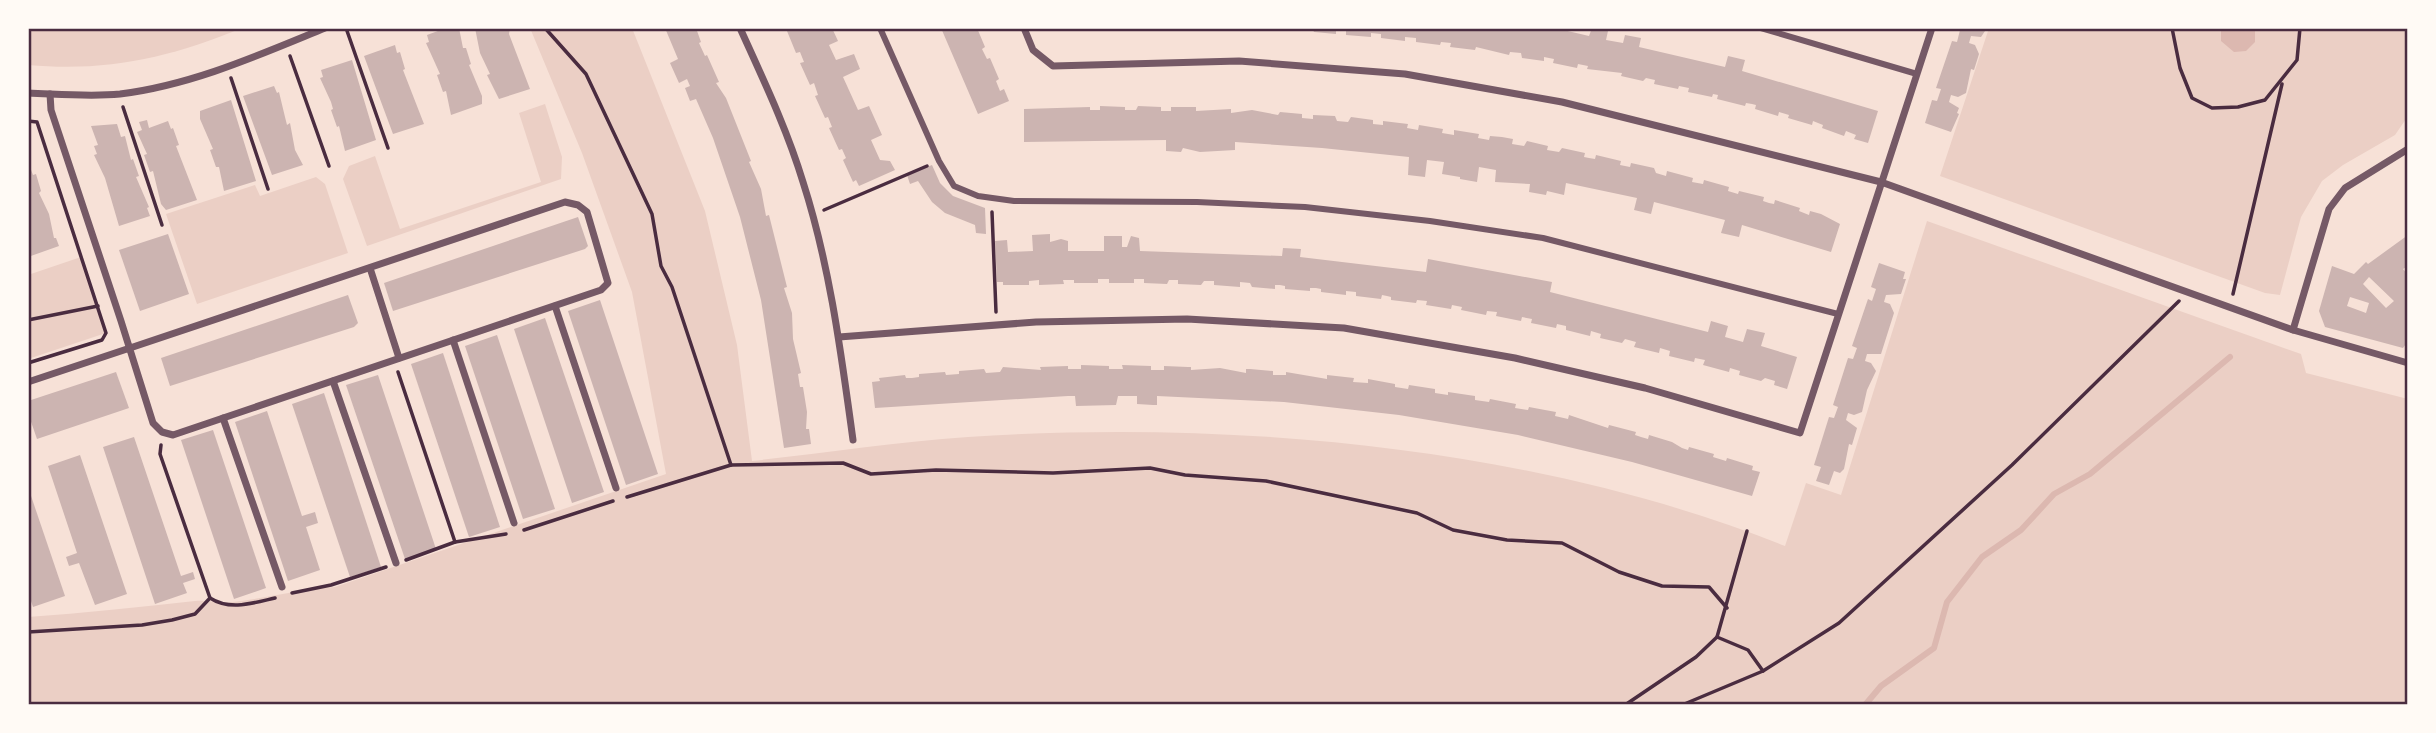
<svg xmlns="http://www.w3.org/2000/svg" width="2436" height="733" viewBox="0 0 2436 733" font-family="Barlow,sans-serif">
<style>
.green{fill:#ebcfc5}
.water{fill:#dcb8b0}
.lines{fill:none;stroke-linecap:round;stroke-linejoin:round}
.stream{stroke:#dcb8b0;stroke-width:6}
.building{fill:#ccb4b1;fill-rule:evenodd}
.path{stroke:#4a2c40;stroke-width:3.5}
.pedestrian{stroke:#755966;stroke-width:6}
.minor{stroke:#755966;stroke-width:7}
.neatline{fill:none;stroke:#4a2c40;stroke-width:2.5}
</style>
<rect width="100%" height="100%" fill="#f7e1d7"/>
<!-- green -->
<g class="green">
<path d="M28 28H242C170 58 106 72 28 65Z"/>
<path d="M530 28H632L705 211 737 345 752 461C824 453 896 442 968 437 1232 419 1538 447 1785 546L1806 483 1841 495 1927 221 2301 354 2306 373 2408 399V705H28V617C84 613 140 607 195 601 208 600 221 603 233 602 268 598 300 589 335 587L666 474 632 292 582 153Z"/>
<path d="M1989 28H2408L2406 119 2395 135 2343 165 2322 181 2301 217 2280 295 2265 293 1940 176Z"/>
<path d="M545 104 562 157 561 179 367 246 343 179 349 166 375 156 400 229 541 182 519 113Z"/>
<path d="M316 177 325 184 348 253 197 304 166 214 255 185 260 196Z"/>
<path d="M81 257 106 333 28 359V275Z"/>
</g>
<!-- water -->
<path class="water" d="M2221 28H2255V42L2246 51 2234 52 2221 41Z"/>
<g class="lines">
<!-- stream -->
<path class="stream" d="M1865 705 1881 686 1934 648 1947 602 1982 557 2021 530 2054 494 2090 474 2230 357"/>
</g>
<!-- building -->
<g class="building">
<path d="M446 28H459L463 48H466L471 64 469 65 482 96V104L451 115 446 91 443 92 437 75 440 74 426 43 429 42 427 35Z"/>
<path d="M475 28H510L509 34 530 89 499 99 487 75 490 74 480 53Z"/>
<path d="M665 28H696L701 42 699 43 705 56 707 55 719 82 716 83 726 98 751 161 749 162 761 189 766 216 769 215 787 287 784 288 792 313 793 339 801 373 798 374 800 387H803L807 412 806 429H809L811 444 784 448 761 300 740 217 713 138 696 99 690 101 685 88 690 86 687 79 679 83 670 63 678 59Z"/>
<path d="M789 28H832L838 41 829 45 836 60 854 54 860 69 843 77 858 110 869 106 882 135 871 140 880 160 890 161 895 170 859 186 856 180 853 182 843 160 846 158 842 149 839 150 829 128 832 127 828 117 825 118 815 96 818 95 814 83 810 85 800 63 804 62 800 52 796 53 787 31Z"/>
<path d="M941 28H977L985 47 982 49 987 59 990 58 999 79 996 81 1000 91 1004 89 1009 101 978 114Z"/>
<path d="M1312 28H1555L1589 36 1592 28 1608 31 1606 40 1623 43 1625 35 1641 38 1639 47 1725 67 1728 56 1745 60 1742 71 1878 111 1868 143 1854 139 1856 135 1846 131 1844 136 1822 128 1823 125 1813 121 1812 125 1788 118 1789 115 1779 112 1778 116 1755 109 1756 105 1752 104 1746 103 1745 106 1717 99 1718 95 1713 94 1712 97 1688 92 1689 88 1679 86 1678 89 1654 84 1655 80 1646 78 1643 81 1621 76 1622 73 1587 69 1588 66 1578 64 1577 68 1553 63 1554 59 1544 57V61L1522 58 1521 53 1510 52 1509 55 1476 47 1475 50 1450 47 1451 43 1441 42 1440 45 1416 42V38L1405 37V41L1381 38V34L1371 33V37L1346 35V31L1336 30V34L1314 32Z"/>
<path d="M1956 28H1987L1981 37 1971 36 1969 43 1975 45 1979 54 1974 70 1971 69 1966 93 1958 97 1951 95 1949 102 1959 108 1957 113 1959 114 1951 132 1925 123 1932 100 1937 101 1941 89 1936 88 1952 41 1957 42 1960 30Z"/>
<path d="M395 45 397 53 400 52 405 69 403 70 424 124 393 134 364 56Z"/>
<path d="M352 60 376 140 345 151 339 126 337 127 331 110 333 109 331 102 320 78 323 77 321 70Z"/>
<path d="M274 86 277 93 279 92 285 117 287 125 290 123 295 150 303 165 272 175 243 96Z"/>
<path d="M231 100 256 181 224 191 219 167H216L210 150 213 149 200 119V111Z"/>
<path d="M1100 106 1125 107V110H1136L1138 106 1161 107V111H1171V107H1196V111L1231 109V113L1252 110 1278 115 1280 112 1302 114V118L1313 119V115L1335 116 1337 121 1348 122 1351 117 1373 120V124L1383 125V121L1408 124 1407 128 1418 130 1419 125 1443 129 1442 133 1454 135V130L1479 134 1478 138 1489 140 1490 136 1502 137 1513 139 1512 144 1524 146 1527 141 1548 146 1547 150 1559 152 1562 148 1585 153 1584 157 1589 158 1595 159 1596 155 1621 161 1620 165 1630 167 1631 163 1654 168 1656 173 1666 176 1667 171 1693 178 1692 182 1703 184 1704 180 1729 187 1728 191 1738 194 1739 191 1764 197 1763 201 1769 203 1774 204 1775 200 1800 208 1799 211 1809 215 1810 211 1821 214 1840 224 1831 252 1742 225 1739 237 1721 233 1725 220 1654 202 1651 214 1634 210 1637 198 1566 183 1564 195 1547 191 1546 195 1529 192 1530 184 1495 182 1496 170 1479 167 1477 182 1460 179V177L1442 174 1444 162 1427 160 1425 177 1408 175 1409 157 1322 148 1235 142V150L1200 152 1183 148 1181 152 1166 151V140L1024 142V109L1090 107V110H1100Z"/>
<path d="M147 120 149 128 168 121 171 129 173 128 179 145 176 146 197 200 166 210 161 204 153 171 150 172 144 155 147 154 137 132 142 130 139 122Z"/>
<path d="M117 124 121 137 125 136 131 160 133 159 139 176 136 177 149 207 147 208 150 216 119 226 105 178 94 155 97 154 94 146 98 145 91 126Z"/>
<path d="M28 162 33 175 36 174 41 191 39 193 49 214 54 238H56L59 246 28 257Z"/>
<path d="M932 165 940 183 953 196 985 208 986 234 976 233 975 225 945 213 932 202 918 181 910 184 907 175Z"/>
<path d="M578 217 588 246 585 249 393 311 384 283Z"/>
<path d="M168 234 189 294 140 311 119 250Z"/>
<path d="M1050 234V242L1061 239 1068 241V251H1104V236H1122V247H1127L1131 236 1139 238 1140 251 1282 256 1283 248 1301 249 1300 257 1426 272 1428 259 1552 282 1550 292 1708 332 1711 321 1728 326 1725 337 1743 342 1747 329 1765 333 1761 346 1797 357 1787 389 1774 385 1775 381 1765 378 1761 381 1739 375 1740 371 1730 368 1729 372 1703 365 1705 360 1695 358 1694 362 1669 356 1670 351 1660 348 1659 353 1634 347 1636 342 1625 339 1622 343 1600 338 1601 334 1591 331 1590 336 1566 330V326L1557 324 1556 328 1531 323 1532 319 1522 317 1521 321 1496 316 1497 312 1487 311 1486 315 1461 310 1462 307 1452 305 1451 309 1426 305 1427 301 1417 300 1416 303 1391 300V297L1387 296 1382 295 1381 299 1356 296V292L1346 291V295L1321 292V289L1316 288H1310V291L1285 289V286L1280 285H1275V289L1252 287 1250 283 1240 282V287L1214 285V281H1204L1201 285 1178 284V280H1169L1167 284 1144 283V279H1134V283H1109V279H1098V283H1074V280H1063L1064 284 1039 285V280L1029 281V285H1003V282H997L995 241 1007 240 1008 252 1033 251 1032 235Z"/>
<path d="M2408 235V266L2403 269 2408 275V341L2403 348 2325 327 2319 311 2332 266 2354 274 2366 262 2368 264ZM2369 277 2394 301 2386 308 2363 284ZM2350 297 2369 303 2366 313 2347 306Z"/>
<path d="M1879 263 1905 272 1903 279H1906L1901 294 1886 295 1884 302 1890 304 1894 313 1881 354H1867L1865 361 1871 363 1876 371 1867 390 1862 412 1854 415 1848 413 1846 420 1857 428 1852 445 1849 444 1844 469 1840 473 1834 471 1829 485 1816 481 1821 467 1814 465 1829 417 1834 418 1838 407 1833 405 1848 358 1853 359 1857 348 1852 346 1868 299 1872 301 1876 289 1871 287Z"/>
<path d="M348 295 358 323 354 327 170 386 161 358Z"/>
<path d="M600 300 658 474 626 485 568 311Z"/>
<path d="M545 318 604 492 572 503 514 329Z"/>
<path d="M497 335 555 509 523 519 465 346Z"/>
<path d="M443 353 500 527 469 537 411 364Z"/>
<path d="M1081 365 1109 366V369H1123L1122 365 1151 366V370H1164V366L1188 367H1191V370L1220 368 1246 373V369H1250L1273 371V375H1286V372L1327 379V375L1354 378 1353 382 1368 383V379L1395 384V387L1408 389 1409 385 1435 389V393L1448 395V392L1475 396V400L1489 402 1490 399 1516 404 1515 408 1528 410 1529 407 1545 410 1556 412 1555 416 1568 419 1569 415 1608 428 1609 425 1636 432 1635 435 1641 437 1648 439 1649 435 1672 442 1682 448 1688 450 1689 447 1714 454 1713 457 1726 461 1727 458 1753 466 1752 470 1760 472 1752 496 1632 462 1518 435 1399 415 1284 402 1157 396V405H1153L1137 404V396H1118L1116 405 1076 406 1075 396H1068L875 408 872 382 880 381 879 378 905 375 906 378H912L919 377V374L945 372 946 375 959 374V371L984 369 986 373 1000 372 1003 367 1041 370 1040 367 1068 366V369H1081Z"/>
<path d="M116 372 129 408 37 439 28 413V401Z"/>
<path d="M378 375 436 549 405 559 346 385Z"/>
<path d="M324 393 381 567 350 577 292 404Z"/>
<path d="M267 411 302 516 315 512 318 523 306 527 320 570 288 581 235 422Z"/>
<path d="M213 430 266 588 234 599 181 440Z"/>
<path d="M134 437 181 576 193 572 195 579 183 583 187 593 155 604 103 447Z"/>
<path d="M80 455 127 594 95 605 79 563 69 566 66 557 77 553 48 466Z"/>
<path d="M28 487 65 596 33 607 28 592Z"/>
</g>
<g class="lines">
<!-- path -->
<g class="path">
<path d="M346 28 388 148"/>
<path d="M545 28 586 74 652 214 661 266 672 287 731 465"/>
<path d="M2172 28 2180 68 2192 98 2212 108 2238 107 2265 100 2297 60 2300 28"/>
<path d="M290 56 329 166"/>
<path d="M231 78 268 189"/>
<path d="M123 107 162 225"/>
<path d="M28 121 37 122 106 333 102 340 28 363"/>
<path d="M824 210 927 166"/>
<path d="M992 212 996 312"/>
<path d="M2233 294 2282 84"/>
<path d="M28 320 98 306"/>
<path d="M398 372 455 542"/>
<path d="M161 445 160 454 210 598"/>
<path d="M627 497 731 465 843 463 871 474 936 470 1053 473 1150 468 1185 475 1266 481 1417 513 1453 530 1507 540 1562 543 1619 572 1662 586 1709 587 1727 608"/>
<path d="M524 530 613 501"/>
<path d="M406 560 455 542 506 534"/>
<path d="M292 593 331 585 386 567"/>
<path d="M28 632 142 625 172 620 195 614 210 598C230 611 253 603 275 598"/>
<path d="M1717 637 1748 650 1763 671"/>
<path d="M1625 705 1696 657 1717 637 1747 531"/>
<path d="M1682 705 1763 671 1839 623 2012 465 2179 301"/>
</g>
<!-- pedestrian -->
<g class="pedestrian">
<path d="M880 28 939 161 954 186 978 196 1014 201 1197 202 1305 207 1430 221 1543 238 1838 314"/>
<path d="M1761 28 1917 74"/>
</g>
<!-- minor -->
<g class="minor">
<path d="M740 28C763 79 787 129 803 182 830 266 841 353 853 440"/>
<path d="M1024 28 1033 50 1053 66 1239 61 1405 74 1562 102 1881 182 2293 330 2408 363"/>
<path d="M28 93C58 94 90 97 120 94 192 85 259 55 325 28"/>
<path d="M370 268 399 358"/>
<path d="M555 306 616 488"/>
<path d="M2293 330 2329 209 2345 188 2408 149"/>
<path d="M839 337 1036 322 1187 319 1344 328 1515 358 1645 388 1800 433 1932 28"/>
<path d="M453 340 514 523"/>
<path d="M333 381 396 563"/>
<path d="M28 382 130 348 565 202 578 205 587 212 608 283 601 290 173 435 162 432 153 423 121 321 51 110 50 94"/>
<path d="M223 418 282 587"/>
</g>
</g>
<!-- border -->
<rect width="2436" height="733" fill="none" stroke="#fffaf5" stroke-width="60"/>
<rect x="30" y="30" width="2376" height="673" class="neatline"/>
</svg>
